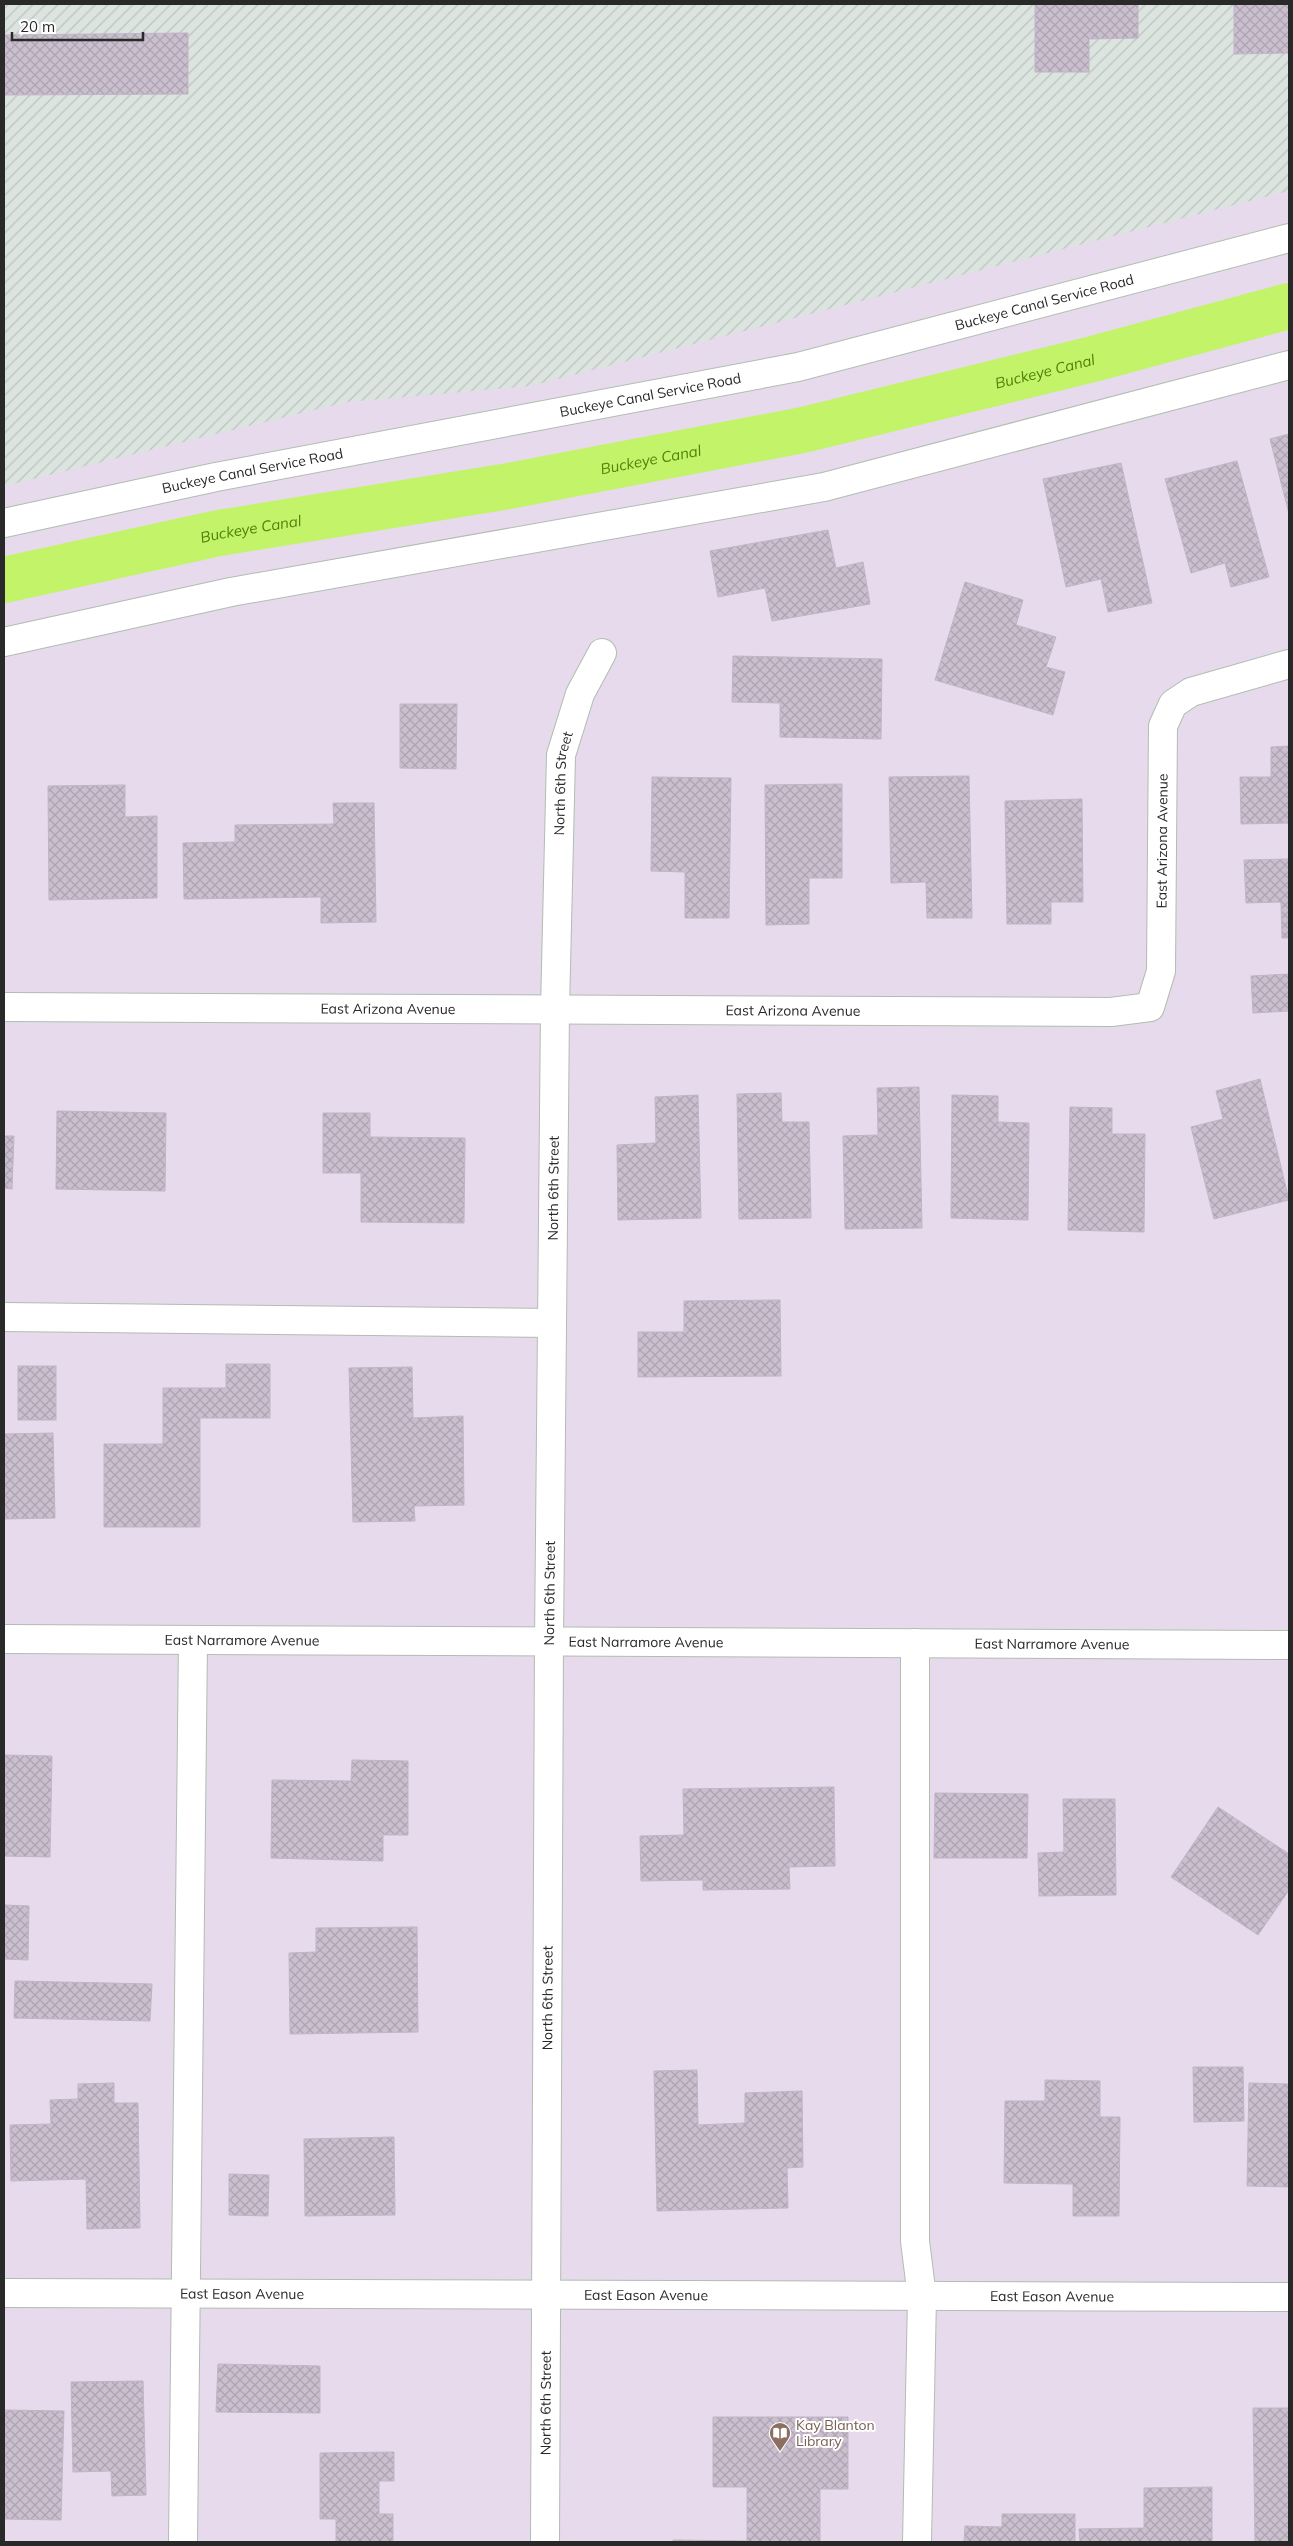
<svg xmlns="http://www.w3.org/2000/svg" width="1293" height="2546" viewBox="0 0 1293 2546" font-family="Mulish,sans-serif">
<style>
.industrial{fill:url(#industrial-furrows)}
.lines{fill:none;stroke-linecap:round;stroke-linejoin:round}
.canal{stroke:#c2f369;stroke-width:46}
.building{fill:url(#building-cross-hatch);stroke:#c2b4c7}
.minor-casing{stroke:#b0beaf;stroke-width:30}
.minor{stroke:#fff;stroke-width:28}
.labels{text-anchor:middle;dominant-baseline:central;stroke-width:4;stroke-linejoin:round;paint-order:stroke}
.street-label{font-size:14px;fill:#292929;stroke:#fff}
.education-label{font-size:14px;fill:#785e54;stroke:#fff;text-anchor:start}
.water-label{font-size:15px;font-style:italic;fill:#4f820a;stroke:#fff}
</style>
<defs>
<pattern id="industrial-furrows" width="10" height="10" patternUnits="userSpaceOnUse" patternTransform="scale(1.25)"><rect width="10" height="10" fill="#dbe4df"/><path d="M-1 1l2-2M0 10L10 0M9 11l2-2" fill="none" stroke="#bcc4bf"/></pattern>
<pattern id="building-cross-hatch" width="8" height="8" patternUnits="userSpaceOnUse" patternTransform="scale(1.25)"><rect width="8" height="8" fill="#cabfce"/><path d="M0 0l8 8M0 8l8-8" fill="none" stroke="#aea4b1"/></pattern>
</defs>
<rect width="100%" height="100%" fill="#e6daec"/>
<!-- industrial -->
<path class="industrial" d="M4 4H1289V191L530 386 347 402 4 486Z"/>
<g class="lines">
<!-- canal -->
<path class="canal" id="s1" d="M4 580 219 533 503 487 803 430 1093 359 1289 306"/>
</g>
<!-- building -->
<g class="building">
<path d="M1035 4H1138V38L1089 39V72H1035Z"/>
<path d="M1234 4H1289V53L1234 54Z"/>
<path d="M188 33V94L4 95V35Z"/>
<path d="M1289 434V514L1270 439Z"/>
<path d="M1237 461 1269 577 1231 587 1225 563 1191 573 1165 479Z"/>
<path d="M1121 463 1152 603 1108 612 1101 579 1066 587 1043 479Z"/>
<path d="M828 530 836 568 863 562 870 604 772 621 765 588 718 597 710 551Z"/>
<path d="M965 582 1023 600 1016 625 1056 637 1046 667 1065 672 1053 715 935 680Z"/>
<path d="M733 656 882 659 881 739 780 737V703L732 702Z"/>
<path d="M400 704H457L456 769 400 768Z"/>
<path d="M1289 746V823L1241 824 1240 777H1271V747Z"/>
<path d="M969 776 972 918H927L926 882 891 883 889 777Z"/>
<path d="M652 777 731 778 729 918H685V872L651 871Z"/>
<path d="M842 784V878H809V924L766 925 765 785Z"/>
<path d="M125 785V817L157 816V898L49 900 48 786Z"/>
<path d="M1082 799 1083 902H1051V924H1007L1005 801Z"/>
<path d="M333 803H374L376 922 321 923V897L184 899 183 843 235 842V825L334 824Z"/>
<path d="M1289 859V938H1282L1281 902 1246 903 1244 860Z"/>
<path d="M1289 974V1011L1253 1013 1251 976Z"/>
<path d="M1260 1079 1289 1200 1214 1219 1191 1127 1223 1119 1216 1091Z"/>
<path d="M919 1087 922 1228 845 1229 843 1136 878 1135 877 1088Z"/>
<path d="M781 1093 782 1122H809L811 1218 739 1219 737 1094Z"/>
<path d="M698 1095 701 1218 618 1220 617 1145 656 1143 655 1097Z"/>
<path d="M952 1095 998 1096V1122L1029 1123 1028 1220 951 1218Z"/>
<path d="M1070 1107 1112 1108V1134H1145L1144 1232 1068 1230Z"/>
<path d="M57 1111 166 1113 165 1191 56 1189Z"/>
<path d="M323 1113H370V1137L465 1138 464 1223 361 1222V1173H323Z"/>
<path d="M4 1136H14L12 1189 4 1188Z"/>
<path d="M780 1300 781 1376 638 1377V1332H684V1301Z"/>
<path d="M226 1364H270V1418H200V1527H104V1444H163V1388H226Z"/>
<rect x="18" y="1366" width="38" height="54"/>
<path d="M412 1367 413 1418 463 1416 464 1505 414 1506 415 1521 353 1522 349 1368Z"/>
<path d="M53 1433 55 1518 4 1519V1434Z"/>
<path d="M4 1755 52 1756 50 1857 4 1856Z"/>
<path d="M352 1760 408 1761V1835H383V1861L271 1858 272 1780 351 1781Z"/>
<path d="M834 1787 835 1866 789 1867 790 1889 703 1890V1880L641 1881 640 1836 684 1835 683 1789Z"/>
<path d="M935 1793 1028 1794 1027 1858H934Z"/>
<path d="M1063 1799H1115L1116 1895 1039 1896 1038 1853 1064 1852Z"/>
<path d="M1218 1807 1289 1854V1890L1258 1935 1171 1877Z"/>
<path d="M4 1905 29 1906 28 1960 4 1959Z"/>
<path d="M417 1927 418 2032 290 2034 289 1953 316 1952V1928Z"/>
<path d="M15 1981 152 1984 150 2021 14 2018Z"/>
<path d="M1193 2067H1243L1244 2121 1194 2122Z"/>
<path d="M697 2070 698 2125 745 2123V2093L802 2091 803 2167 787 2168 788 2208 657 2211 654 2071Z"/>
<path d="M1045 2080 1100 2081V2117H1120L1119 2216H1073V2184L1004 2183 1005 2101H1045Z"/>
<path d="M114 2083V2103H138L140 2228 87 2229 86 2179 11 2181 10 2125 51 2124 50 2100 78 2099V2084Z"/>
<path d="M1249 2083 1289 2084V2187L1247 2186Z"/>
<path d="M394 2137 395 2215 305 2216 304 2139Z"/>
<path d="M229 2174 269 2175 268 2216 229 2215Z"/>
<path d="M218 2364 320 2366V2413L216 2412Z"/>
<path d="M143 2381 146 2495 112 2496 111 2471 73 2472 71 2382Z"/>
<path d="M1253 2408H1289V2542H1255Z"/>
<path d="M4 2410 64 2411 61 2520 4 2519Z"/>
<path d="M713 2417H848V2489H820V2542H673V2540L747 2541V2487H713Z"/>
<path d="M394 2452V2481H379V2514H393V2542H336V2519H320V2453Z"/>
<path d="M1212 2487V2542H1080L1079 2529 1144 2528V2488Z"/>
<path d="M1002 2514H1075V2542H964L965 2526 1002 2527Z"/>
</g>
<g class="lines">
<!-- minor casing -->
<g class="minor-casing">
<g id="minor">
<path id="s2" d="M4 523 216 477 798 367 1289 238"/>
<path d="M4 642 231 592 824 487 1289 365"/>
<path id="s3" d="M4 1007 1111 1012 1150 1007 1161 971 1163 726 1173 704 1191 692 1289 664"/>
<path d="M4 1317 552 1323"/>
<path id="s4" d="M4 1639 1289 1645"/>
<path d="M915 1643V2241L922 2297 917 2542"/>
<path id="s5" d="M4 2293 1289 2297"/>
<path d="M183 2542 193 1640"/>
<path id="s6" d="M545 2542 549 1641 555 1009 561 755 580 694 602 653"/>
</g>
</g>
<!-- minor -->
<use href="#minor" class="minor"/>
</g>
<!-- icons -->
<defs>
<g id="library-pin" transform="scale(1.125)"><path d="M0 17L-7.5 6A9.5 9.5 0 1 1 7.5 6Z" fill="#8d6e63" stroke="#fff"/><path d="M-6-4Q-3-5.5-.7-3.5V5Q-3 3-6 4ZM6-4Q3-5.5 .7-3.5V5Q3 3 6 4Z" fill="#fff"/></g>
</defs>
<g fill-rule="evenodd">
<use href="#library-pin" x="780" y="2433"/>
</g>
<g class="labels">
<!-- street labels -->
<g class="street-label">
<text stroke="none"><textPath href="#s2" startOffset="1064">Buckeye Canal Service Road</textPath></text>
<text stroke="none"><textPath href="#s2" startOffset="659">Buckeye Canal Service Road</textPath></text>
<text stroke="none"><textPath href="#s2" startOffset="254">Buckeye Canal Service Road</textPath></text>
<text stroke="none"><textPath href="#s6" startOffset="1759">North 6th Street</textPath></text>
<text stroke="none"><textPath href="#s3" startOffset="1314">East Arizona Avenue</textPath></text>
<text stroke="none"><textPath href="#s3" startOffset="384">East Arizona Avenue</textPath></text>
<text stroke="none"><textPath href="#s3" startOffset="789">East Arizona Avenue</textPath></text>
<text stroke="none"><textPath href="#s6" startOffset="1354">North 6th Street</textPath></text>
<text stroke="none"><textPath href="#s6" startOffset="949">North 6th Street</textPath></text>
<text stroke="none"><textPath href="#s4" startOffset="238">East Narramore Avenue</textPath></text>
<text stroke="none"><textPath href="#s4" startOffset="642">East Narramore Avenue</textPath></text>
<text stroke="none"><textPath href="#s4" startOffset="1048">East Narramore Avenue</textPath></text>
<text stroke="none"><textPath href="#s6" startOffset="544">North 6th Street</textPath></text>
<text stroke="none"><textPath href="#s5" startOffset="238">East Eason Avenue</textPath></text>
<text stroke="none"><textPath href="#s5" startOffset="642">East Eason Avenue</textPath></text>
<text stroke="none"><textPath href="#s5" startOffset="1048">East Eason Avenue</textPath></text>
<text stroke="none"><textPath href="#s6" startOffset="139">North 6th Street</textPath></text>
</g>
<!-- education labels -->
<g class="education-label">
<text x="796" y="2425">Kay Blanton<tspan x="796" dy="16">Library</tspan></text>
</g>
<!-- water labels -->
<g class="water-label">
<text stroke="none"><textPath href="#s1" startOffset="1062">Buckeye Canal</textPath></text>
<text stroke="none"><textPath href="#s1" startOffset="658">Buckeye Canal</textPath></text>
<text stroke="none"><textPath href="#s1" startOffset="252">Buckeye Canal</textPath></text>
</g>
</g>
<!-- border -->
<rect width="1293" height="2546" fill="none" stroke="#292929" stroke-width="10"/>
<!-- scale -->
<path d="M12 32v8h131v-8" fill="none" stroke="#292929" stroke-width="2.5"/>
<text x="20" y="32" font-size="15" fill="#292929" stroke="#ffffff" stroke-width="4" paint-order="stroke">20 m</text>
</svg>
